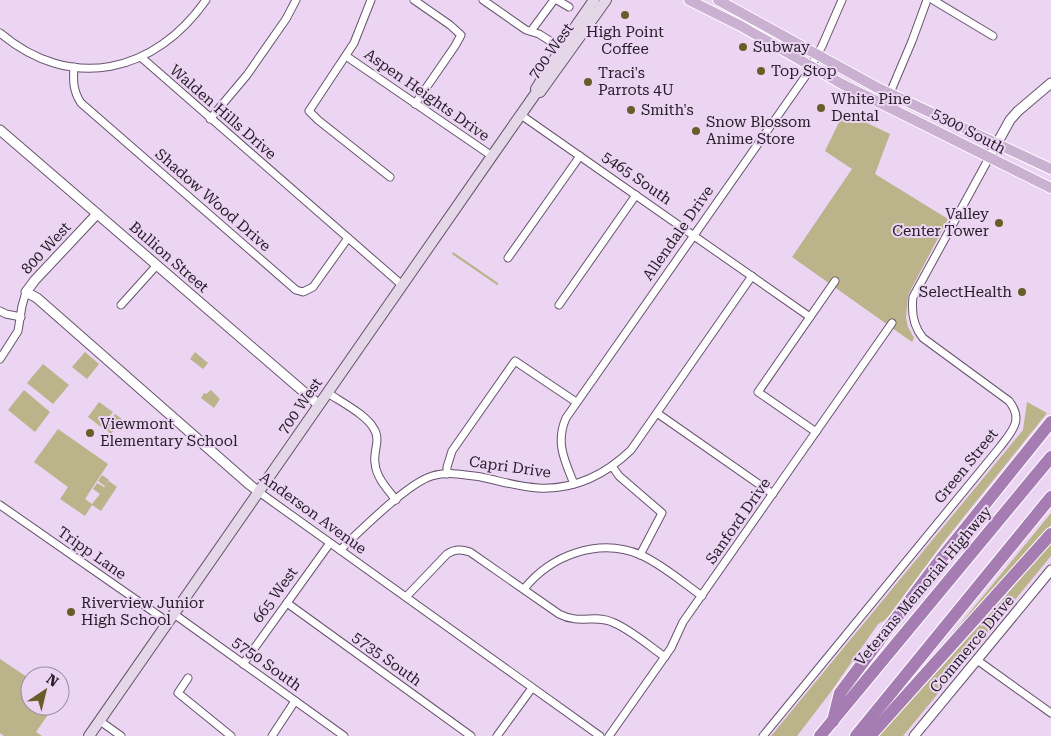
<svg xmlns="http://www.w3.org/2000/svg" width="1051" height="736" viewBox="0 0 1051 736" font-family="'Roboto Serif',serif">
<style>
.green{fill:#bbb389}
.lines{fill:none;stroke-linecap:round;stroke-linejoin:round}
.minor-casing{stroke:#66546c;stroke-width:9}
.tertiary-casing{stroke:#66546c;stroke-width:11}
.secondary-casing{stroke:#66546c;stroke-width:12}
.primary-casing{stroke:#fff;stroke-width:12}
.motorway-casing{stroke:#fff;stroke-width:14}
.minor{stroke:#fff;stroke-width:7}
.tertiary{stroke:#fff;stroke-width:9}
.secondary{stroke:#e4d8e8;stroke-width:10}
.primary{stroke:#cab1d1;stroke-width:10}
.motorway{stroke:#a67db3;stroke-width:12}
.poi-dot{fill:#675d29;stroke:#ebd5f2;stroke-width:2}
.labels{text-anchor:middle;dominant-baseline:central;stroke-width:4;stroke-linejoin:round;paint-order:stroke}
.poi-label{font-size:15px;fill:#241c27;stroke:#ebd5f2;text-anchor:start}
.street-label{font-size:15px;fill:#241c27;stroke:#ebd5f2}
</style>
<rect width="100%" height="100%" fill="#ebd5f2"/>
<!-- green -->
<g class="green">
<path d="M844 112 890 134 875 174 948 219 908 295 906 318 908 327 914 338 912 342 792 257 852 169 825 151Z"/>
<path d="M453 252 498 283V285H497L452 254Z"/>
<path d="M85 352 99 364 87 379 72 367Z"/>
<path d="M195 352 208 363 203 369 190 359Z"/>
<path d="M43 364 69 385 53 404 27 383Z"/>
<path d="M24 390 50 412 35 432 8 410Z"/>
<path d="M211 390 220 399 214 408 201 398 204 393 206 394Z"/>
<path d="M99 402 113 412 101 427 88 417Z"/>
<path d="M1027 402 1047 413 942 544 890 614 885 620 878 624 830 693 797 736H771L1023 430Z"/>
<path d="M115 414 122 419 111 434 104 428Z"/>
<path d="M58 429 108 464 85 499 92 504 100 494 93 489 97 483 104 487 103 489 105 486 98 481 102 475 109 480 106 484 109 481 117 487 101 511 92 505 85 516 60 499 68 487 34 462Z"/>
<path d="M1051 513V525L941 652 939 650Z"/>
<path d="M1051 543V556L903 736H879L995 608Z"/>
<path d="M0 659 30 679V706H54L36 732 42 736H4L0 733Z"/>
</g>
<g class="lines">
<!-- minor casing -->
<g class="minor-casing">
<g id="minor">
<path d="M371 0 354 43 309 111 318 120 390 177"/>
<path d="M414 0 450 25 461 35 455 46 415 104"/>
<path d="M483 0 526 30 539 34 561 48"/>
<path d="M557 0 569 7"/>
<path d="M933 0 993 36"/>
<path d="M531 31 554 0"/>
<path d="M0 33C71 93 155 73 206 0"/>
<path d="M346 56 492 156"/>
<path d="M142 58 402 285"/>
<path d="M74 67C73 81 73 91 81 103L296 290 303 292 313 287 348 238"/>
<path d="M890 93 912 41 927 0"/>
<path d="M521 115 810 317"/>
<path d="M210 119 247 75 286 19 296 0"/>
<path d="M508 258 580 156"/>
<path d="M121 305 157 265"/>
<path d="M559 305 636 195"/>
<path d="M0 311 6 314 21 317"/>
<path d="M0 359 18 331 22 306 26 292"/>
<path d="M328 393C341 402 367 415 374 429 381 440 373 451 375 463 376 477 387 489 396 500"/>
<path d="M657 413 773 494"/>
<path d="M816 432 758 392 835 281"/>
<path d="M612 466 619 476 662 513 640 555"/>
<path d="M447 474V467L452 451 515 361 576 402"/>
<path d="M574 484C565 461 555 443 566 418L807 74 822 46 842 0"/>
<path d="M259 492 600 736"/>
<path d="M0 505 168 622"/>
<path d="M340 550C360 531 408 483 432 476 448 471 466 475 481 477 500 481 519 487 538 488 573 490 605 475 631 450L752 276"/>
<path d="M524 589C551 555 599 537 641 555 663 565 682 582 702 596"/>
<path d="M406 597 447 554C455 549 461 549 470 552L559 614C580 625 594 614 612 622 630 629 649 646 665 657"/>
<path d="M287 603 471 736"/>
<path d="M174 614 344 736"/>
<path d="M977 660 1051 713"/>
<path d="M243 664 330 543"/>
<path d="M188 678 178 693 231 736"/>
<path d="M100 721 121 736"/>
<path d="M272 736 295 701"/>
<path d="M497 736 532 688"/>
<path d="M609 736 671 648 683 622 892 323"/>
<path d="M763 736 1000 447C1012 431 1024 420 1009 401L923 338C913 326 911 313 913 297L989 158"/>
</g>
</g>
<!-- tertiary casing -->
<g class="tertiary-casing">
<g id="tertiary">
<path d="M0 130 319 405"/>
<path d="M989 158 1010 120 1018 111 1051 83"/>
<path d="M97 214 35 280 26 292 37 298 250 485 259 492"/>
<path d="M914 736 1051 570"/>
</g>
</g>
<!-- secondary casing -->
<g class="secondary-casing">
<g id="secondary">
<path d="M536 89 571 33 594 0"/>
<path d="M89 736 492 156 536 93 540 92 606 0"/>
</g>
</g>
<!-- primary casing -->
<g class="primary-casing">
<g id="primary">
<path d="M689 0 741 26 842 84 1051 188"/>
<path d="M718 0 876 87 1051 169"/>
</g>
</g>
<!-- motorway casing -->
<g class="motorway-casing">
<g id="motorway">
<path d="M833 721 840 693 940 560 1051 422"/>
<path d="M820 736 1051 457"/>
<path d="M856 736 1051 497"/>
<path d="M870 736 1051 534"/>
</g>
</g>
<!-- minor -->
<use href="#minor" class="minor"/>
<!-- tertiary -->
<use href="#tertiary" class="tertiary"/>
<!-- secondary -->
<use href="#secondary" class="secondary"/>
<!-- primary -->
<use href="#primary" class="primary"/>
<!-- motorway -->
<use href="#motorway" class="motorway"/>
</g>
<!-- markers -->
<g class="poi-dot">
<circle cx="625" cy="15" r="5"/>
<circle cx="743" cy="47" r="5"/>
<circle cx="761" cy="71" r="5"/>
<circle cx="588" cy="82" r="5"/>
<circle cx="821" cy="108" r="5"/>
<circle cx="631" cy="110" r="5"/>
<circle cx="696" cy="131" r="5"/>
<circle cx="999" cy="223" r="5"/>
<circle cx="1022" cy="292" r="5"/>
<circle cx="90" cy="433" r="5"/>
<circle cx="71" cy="612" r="5"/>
</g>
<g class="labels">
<!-- poi labels -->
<g class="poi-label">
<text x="625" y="32" text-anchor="middle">High Point<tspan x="625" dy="17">Coffee</tspan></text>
<text x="753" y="47">Subway</text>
<text x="771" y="71">Top Stop</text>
<text x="598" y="73">Traci's<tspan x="598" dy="17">Parrots 4U</tspan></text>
<text x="831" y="99">White Pine<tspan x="831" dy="17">Dental</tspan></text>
<text x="641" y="110">Smith's</text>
<text x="706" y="122">Snow Blossom<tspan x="706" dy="17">Anime Store</tspan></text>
<text x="989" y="214" text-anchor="end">Valley<tspan x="989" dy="17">Center Tower</tspan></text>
<text x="1012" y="292" text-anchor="end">SelectHealth</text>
<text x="100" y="424">Viewmont<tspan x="100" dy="17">Elementary School</tspan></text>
<text x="81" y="603">Riverview Junior<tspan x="81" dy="17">High School</tspan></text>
</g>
<!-- street labels -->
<g class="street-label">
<text transform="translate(551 51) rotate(-54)">700 West</text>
<text transform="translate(427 95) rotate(35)">Aspen Heights Drive</text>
<text transform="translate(223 112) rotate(41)">Walden Hills Drive</text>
<text transform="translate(969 131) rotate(28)">5300 South</text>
<text transform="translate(637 178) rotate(35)">5465 South</text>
<text transform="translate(213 200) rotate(41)">Shadow Wood Drive</text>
<text transform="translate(678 233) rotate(-55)">Allendale Drive</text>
<text transform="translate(46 248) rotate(-47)">800 West</text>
<text transform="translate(169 257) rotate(41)">Bullion Street</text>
<text transform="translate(300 406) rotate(-55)">700 West</text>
<text transform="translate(966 466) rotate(-51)">Green Street</text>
<text transform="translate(510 467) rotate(8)">Capri Drive</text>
<text transform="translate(313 513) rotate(36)">Anderson Avenue</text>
<text transform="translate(738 521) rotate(-55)">Sanford Drive</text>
<text transform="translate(92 553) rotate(35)">Tripp Lane</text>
<text transform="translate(923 586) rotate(-50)">Veterans Memorial Highway</text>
<text transform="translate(275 595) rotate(-54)">665 West</text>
<text transform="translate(972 644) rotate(-50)">Commerce Drive</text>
<text transform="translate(387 659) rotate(36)">5735 South</text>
<text transform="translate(267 664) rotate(36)">5750 South</text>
</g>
</g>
<!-- north arrow -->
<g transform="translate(45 691) rotate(35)"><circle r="24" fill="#ebd5f2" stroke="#9b8ba1"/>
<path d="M0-4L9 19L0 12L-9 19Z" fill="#675d29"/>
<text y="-8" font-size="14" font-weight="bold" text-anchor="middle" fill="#241c27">N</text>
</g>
</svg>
